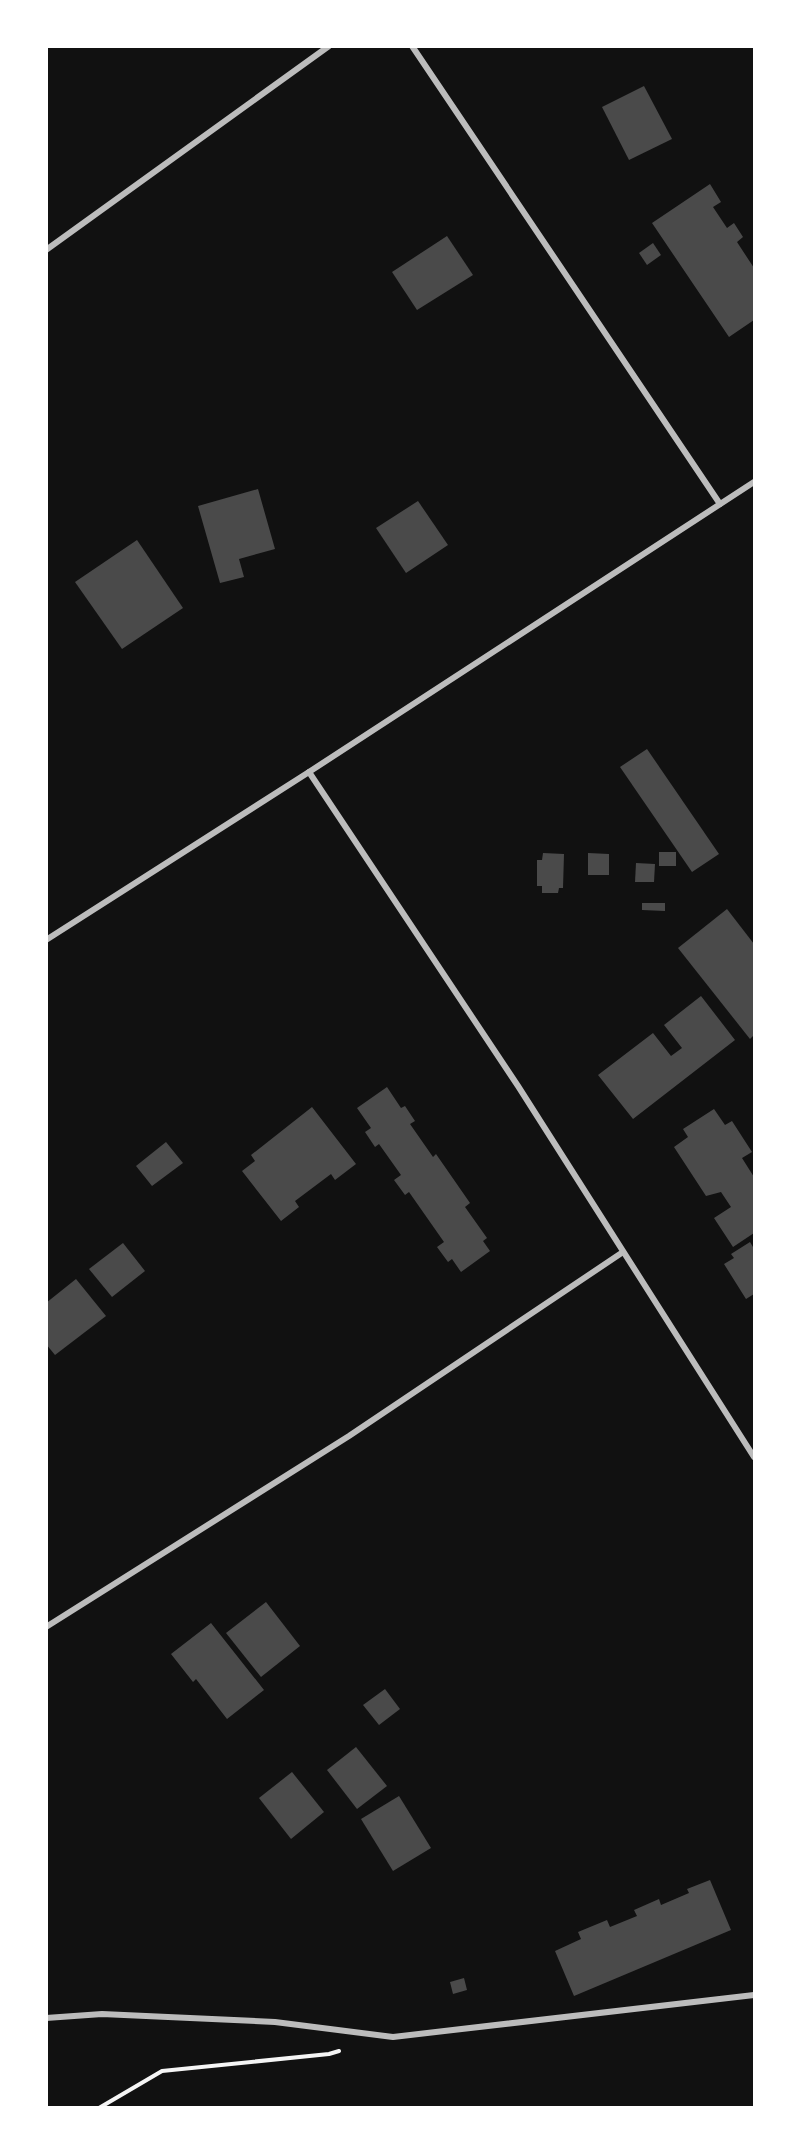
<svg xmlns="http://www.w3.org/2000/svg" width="801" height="2154" viewBox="0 0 801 2154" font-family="'Roboto Serif',serif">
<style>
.building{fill:#4a4a4a}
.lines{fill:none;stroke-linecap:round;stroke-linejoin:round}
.path{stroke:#f5f5f5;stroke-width:4}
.minor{stroke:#bcbcbc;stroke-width:6}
</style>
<rect width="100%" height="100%" fill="#111"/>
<!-- building -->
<g class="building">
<path d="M644 86 672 139 629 160 602 107Z"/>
<path d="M710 184 721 202 713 207 727 228 734 223 743 237 737 242 754 268V320L729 337 652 223Z"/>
<path d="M447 236 473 275 417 310 392 272Z"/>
<path d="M653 243 661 255 647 265 639 253Z"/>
<path d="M258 489 275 549 239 559 244 577 220 583 198 506Z"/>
<path d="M418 501 448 545 406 573 376 528Z"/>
<path d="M137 540 183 608 122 649 75 582Z"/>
<path d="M647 749 719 854 692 872 620 767Z"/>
<rect x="659" y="852" width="17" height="14"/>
<path d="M543 853 564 854 563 888H559L558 893H542V886H537V860H542Z"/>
<path d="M588 853 609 854V875H588Z"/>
<path d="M636 863 655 864 654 882H635Z"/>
<path d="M642 903H665V911L642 910Z"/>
<path d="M727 909 754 944V1035L750 1039 678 948Z"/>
<path d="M701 996 735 1040 633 1119 598 1075 653 1033 671 1056 682 1048 664 1025Z"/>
<path d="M387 1087 401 1108 405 1106 415 1121 410 1124 433 1157 436 1154 470 1203 465 1207 487 1238 483 1241 490 1251 461 1272 452 1259 448 1262 437 1247 444 1242 409 1192 405 1195 394 1180 401 1175 379 1144 375 1147 365 1132 371 1128 357 1108Z"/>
<path d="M312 1107 356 1164 335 1180 331 1174 295 1201 299 1207 281 1221 242 1171 255 1161 251 1155Z"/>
<path d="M714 1109 725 1125 732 1121 752 1152 742 1158 754 1177V1233L733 1247 714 1218 731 1207 721 1192 706 1196 674 1147 688 1137 683 1129Z"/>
<path d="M166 1142 183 1163 152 1186 136 1166Z"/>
<path d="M750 1242 753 1247 754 1246V1294L746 1299 724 1264 734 1258 731 1254Z"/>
<path d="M123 1243 145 1271 112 1297 89 1269Z"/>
<path d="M76 1279 106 1316 55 1355 46 1344V1303Z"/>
<path d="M266 1602 300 1646 261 1677 226 1633Z"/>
<path d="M211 1623 264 1690 227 1719 196 1679 193 1682 171 1654Z"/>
<path d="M385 1689 400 1709 379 1725 363 1705Z"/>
<path d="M356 1747 387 1786 357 1809 327 1770Z"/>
<path d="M292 1772 324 1812 291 1839 259 1798Z"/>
<path d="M399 1796 431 1848 393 1871 361 1819Z"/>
<path d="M710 1880 731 1930 574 1996 555 1951 581 1939 578 1932 607 1920 610 1927 637 1916 634 1910 659 1899 661 1905 689 1893 687 1889Z"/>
<path d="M464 1978 467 1990 453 1994 450 1982Z"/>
</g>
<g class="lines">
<!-- path -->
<path class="path" d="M99 2108 162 2071 329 2054 339 2051"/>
<!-- minor -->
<g class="minor">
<path d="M412 46 720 504"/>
<path d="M46 250 329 46"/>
<path d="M309 772 518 1086 754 1457"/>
<path d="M46 940 309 772 754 482"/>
<path d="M46 1627 349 1436 623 1252"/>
<path d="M46 2018 102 2014 275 2022 393 2037 754 1995"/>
</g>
</g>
<!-- border -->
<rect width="801" height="2154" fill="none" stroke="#ffffff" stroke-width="96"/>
</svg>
